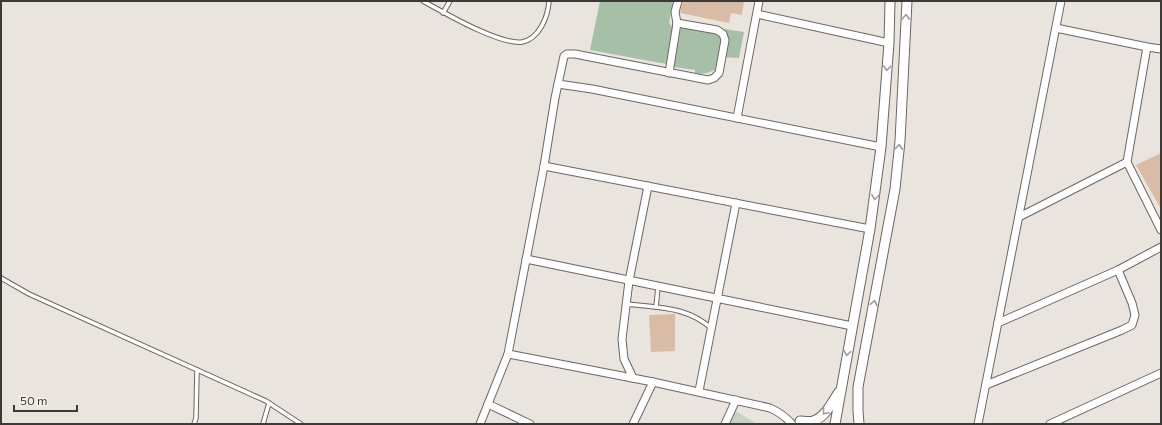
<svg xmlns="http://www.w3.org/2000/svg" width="1162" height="425" viewBox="0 0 1162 425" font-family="Commissioner,sans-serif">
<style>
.green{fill:#c4d4c4}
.forest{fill:#a6c0a7}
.building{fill:#d9bca5}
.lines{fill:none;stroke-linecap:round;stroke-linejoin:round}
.service-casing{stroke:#6b6662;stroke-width:5.5}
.minor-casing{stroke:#6b6662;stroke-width:9}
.tertiary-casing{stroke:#6b6662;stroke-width:11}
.service{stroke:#fff;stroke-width:3.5}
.minor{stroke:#fff;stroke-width:7}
.tertiary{stroke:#fff;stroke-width:9}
.oneway{stroke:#9e9c9c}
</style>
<rect width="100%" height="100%" fill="#eae4df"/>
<!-- green -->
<path class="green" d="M736 411 757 424H729Z"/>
<!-- forest -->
<g class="forest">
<path d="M600 1H673L669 23 673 28 666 64 590 50Z"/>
<path d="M681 27H711L744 32 739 58 720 57 717 69 707 73 695 74V70L674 67Z"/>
</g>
<!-- building -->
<g class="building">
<path d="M683 1H744L742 15 731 13 729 23 680 13Z"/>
<path d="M1161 153V209L1136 165Z"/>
<path d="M675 314V351L651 352 649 315Z"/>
</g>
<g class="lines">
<!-- service casing -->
<g class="service-casing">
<g id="service">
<path d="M423 1C443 12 499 45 522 42 539 39 548 17 549 1"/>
<path d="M443 13 450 1"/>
<path d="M1 278 29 294 266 401 301 424"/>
<path d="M627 304C658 308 687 306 712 329"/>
<path d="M656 307 658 287"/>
<path d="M194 424 196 418 197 370"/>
<path d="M263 424 269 403"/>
</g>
</g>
<!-- minor casing -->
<g class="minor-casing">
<g id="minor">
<path d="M757 14 889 43"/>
<path d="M1056 28 1147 47 1161 49"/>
<path d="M1147 47 1127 162 1161 230"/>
<path d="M669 73 677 23 675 12 678 1"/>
<path d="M558 84 592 89 881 147"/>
<path d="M737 118 759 1"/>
<path d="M544 166 870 229"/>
<path d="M1019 217 1127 162"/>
<path d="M526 259C635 282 743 303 852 326"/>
<path d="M998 323 1118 270 1161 247"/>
<path d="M508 354 653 382 770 408C779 412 785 416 792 424"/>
<path d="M633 378 624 359 622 339 629 281 648 186"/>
<path d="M986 385 1122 330 1132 325 1135 315 1132 303 1118 270"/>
<path d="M699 391 736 203"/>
<path d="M488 404 530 424"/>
<path d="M480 424 508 354 544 166 555 98 564 56 567 54H575L708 80 714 78 719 73 725 40 723 34 717 30 677 23"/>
<path d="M633 424 653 382"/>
<path d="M725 424 736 400"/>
<path d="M978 424 1061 1"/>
<path d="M1050 424 1161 373"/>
</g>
</g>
<!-- tertiary casing -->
<g class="tertiary-casing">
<g id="tertiary">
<path d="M800 421C804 421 809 422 813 421 825 418 832 402 839 392"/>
<path d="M835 424 870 229 881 147 889 43 890 1"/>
<path d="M859 424 858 411V387L895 189 900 141 907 1"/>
</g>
</g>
<!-- service -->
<use href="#service" class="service"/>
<!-- minor -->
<use href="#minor" class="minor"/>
<!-- tertiary -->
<use href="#tertiary" class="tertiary"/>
</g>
<!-- one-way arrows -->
<defs><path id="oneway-chevron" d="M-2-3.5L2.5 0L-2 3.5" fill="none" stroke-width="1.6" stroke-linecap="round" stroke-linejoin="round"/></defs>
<g class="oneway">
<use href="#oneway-chevron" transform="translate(906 17) rotate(-87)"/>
<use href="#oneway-chevron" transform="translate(887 68) rotate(94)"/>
<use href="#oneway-chevron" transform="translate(899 147) rotate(-85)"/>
<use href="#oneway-chevron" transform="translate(875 197) rotate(98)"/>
<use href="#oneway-chevron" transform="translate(874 303) rotate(-79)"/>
<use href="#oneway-chevron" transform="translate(847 353) rotate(100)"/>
<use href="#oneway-chevron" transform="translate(825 412) rotate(131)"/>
</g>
<!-- border -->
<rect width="1162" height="425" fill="none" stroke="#3c3a38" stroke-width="4"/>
<!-- scale -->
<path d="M14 405v6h63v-6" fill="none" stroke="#3c3a38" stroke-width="2"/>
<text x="20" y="405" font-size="12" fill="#3c3a38" stroke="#f7f1ec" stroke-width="3" paint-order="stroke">50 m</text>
</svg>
